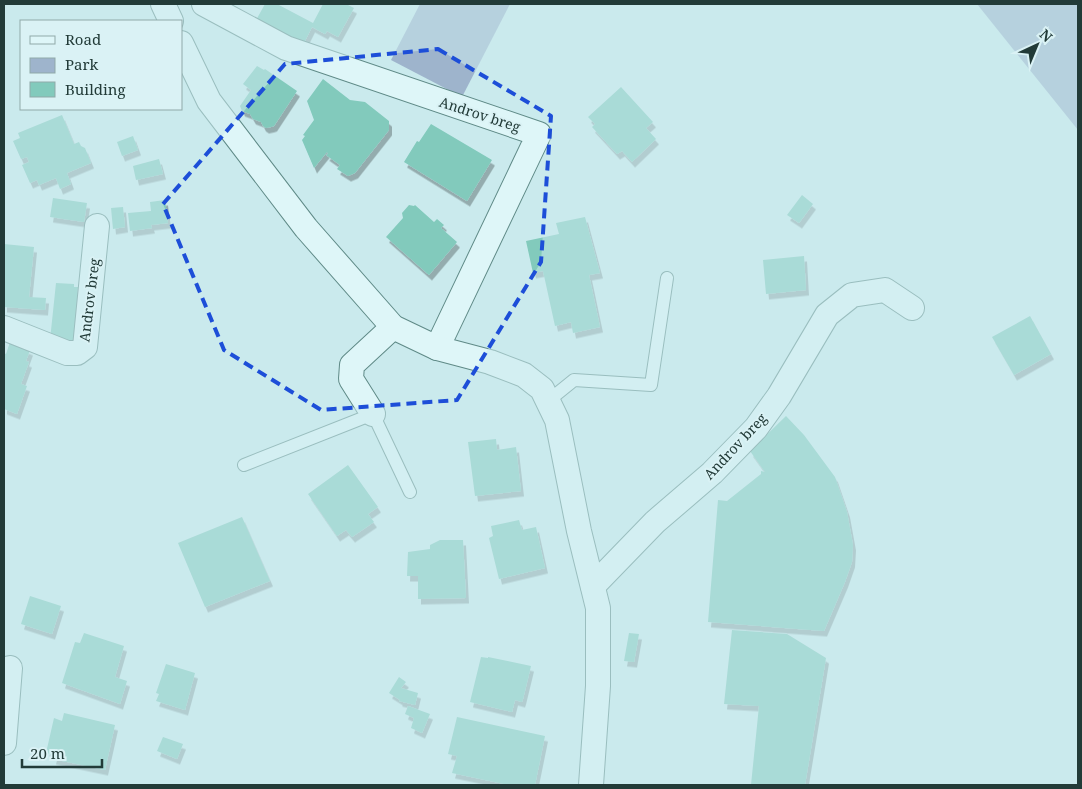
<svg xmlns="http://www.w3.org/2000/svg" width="1082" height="789" viewBox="0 0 1082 789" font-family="'Noto Serif',serif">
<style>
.green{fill:#9eb4cc}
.building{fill:#82cabc;filter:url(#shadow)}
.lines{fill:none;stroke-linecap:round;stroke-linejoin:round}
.lane-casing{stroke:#5f8a87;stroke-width:14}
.street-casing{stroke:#5f8a87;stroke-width:26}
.lane{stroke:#def6f8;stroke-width:12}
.street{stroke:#def6f8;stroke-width:24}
.marked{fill:none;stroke:#1d4ed8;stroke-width:4;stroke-dasharray:10 6;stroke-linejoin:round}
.labels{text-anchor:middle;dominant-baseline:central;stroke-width:4;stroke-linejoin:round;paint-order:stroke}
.street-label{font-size:14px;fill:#223b38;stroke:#daf2f5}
</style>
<defs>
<filter id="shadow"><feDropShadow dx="3" dy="5.5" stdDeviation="0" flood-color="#0004"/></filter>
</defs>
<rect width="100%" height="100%" fill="#caeaed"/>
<!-- green -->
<g class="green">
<path d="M420 4H510L462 97 391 60Z"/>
<path d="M977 4H1078V130Z"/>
</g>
<!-- building -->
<g class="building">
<path d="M265 4H277L313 23 323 4H346L354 8 338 37 327 31 325 34 312 27 302 47 255 22Z"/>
<path d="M257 66 264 70 265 69 297 91 274 126 271 127 266 128 263 126 261 122 253 119 250 114 242 111 240 106 251 90 243 84Z"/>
<path d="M323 79 350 100 365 102 389 121V130L355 173 348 176 337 169 340 165 326 155 328 154 327 152 314 168 302 140 305 136 303 135 314 120 307 101Z"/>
<path d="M621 87 653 122 646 128 656 139 632 162 622 151 617 154 592 127 595 124 588 117Z"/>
<path d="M62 115 74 144 79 142 81 146 85 148 91 163 67 173 71 184 60 189 56 178 39 185 37 180 30 183 22 165 29 162 27 157 21 159 13 141 20 138 18 133Z"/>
<path d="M431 124 492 160 467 201 404 162 417 141 419 142Z"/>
<path d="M133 136 138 150 122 156 117 142Z"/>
<path d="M159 159 163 174 136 180 133 166Z"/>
<path d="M802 195 813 204 799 223 787 215Z"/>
<path d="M53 198 87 203 84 222 50 217Z"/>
<path d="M165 200 168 223 151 225 152 228 130 231 128 213 151 211 150 202Z"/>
<path d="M409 205 414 206 415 205 434 222 437 219 444 225 441 228 457 242 429 275 386 237 403 218 402 213Z"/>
<path d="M123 207 125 227 113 229 111 208Z"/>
<path d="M585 217 600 273 589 275 600 327 573 333 571 322 555 326 543 271 533 273 526 241 559 234 556 223Z"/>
<path d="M4 244 34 247 29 297 46 298 45 310 4 307Z"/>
<path d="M804 256 806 290 766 294 763 260Z"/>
<path d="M56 283 74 284V287H78L73 341 50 340Z"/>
<path d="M1030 316 1051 354 1014 375 992 337Z"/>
<path d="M10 342 30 350 26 361 29 362 21 384 27 386 17 414 4 409V353L6 354Z"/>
<path d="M786 416 804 435 835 477 847 512 853 545 852 562 845 582 824 631 708 622 718 500 727 501 761 474V471L765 472 750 451Z"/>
<path d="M496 439 497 450 516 447 521 491 475 496 468 442Z"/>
<path d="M348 465 378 507 368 514 374 522 352 537 346 530 337 536 308 494Z"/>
<path d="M242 517 270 581 205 607 178 543Z"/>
<path d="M519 520 522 530 536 527 545 568 499 579 489 538 493 536 491 526Z"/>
<path d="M440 540H463L466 598 418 599V576H407L408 552 430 549V545Z"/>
<path d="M30 596 61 606 52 634 21 624Z"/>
<path d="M732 630 787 634 826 658 805 785H751L759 706 724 704Z"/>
<path d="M84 633 124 646 115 677 127 681 120 704 62 683 75 642 80 643Z"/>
<path d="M629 633 639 634 634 662 624 661Z"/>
<path d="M481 657 488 658V657L531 666 523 699 522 702 515 700 512 712 470 702Z"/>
<path d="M166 664 195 673 185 710 156 701 159 694 156 693Z"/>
<path d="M399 677 406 682 401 688 418 693 415 705 399 701 400 700 389 693Z"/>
<path d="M408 706 430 714 422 733 411 728 414 718 405 714Z"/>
<path d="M64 713 115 725 105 770 53 759 54 755 46 753 54 718 62 721Z"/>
<path d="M457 717 545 736 535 785H509L452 773 457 756 448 754Z"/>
<path d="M163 737 183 744 177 759 157 751Z"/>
</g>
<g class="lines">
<!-- lane casing -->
<g class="lane-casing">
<g id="lane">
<path d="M548 401 574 380 651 385 667 278"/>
<path d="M244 465 373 414 410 492"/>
</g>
</g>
<!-- street casing -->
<g class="street-casing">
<g id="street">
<path d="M163 4 171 21"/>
<path d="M204 4 286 48 539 134 437 348"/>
<path d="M181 43 209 101 306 228 393 327 437 348 490 362 524 375 542 389 557 420 579 531 598 608V686L591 785"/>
<path d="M4 328 67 353H77L85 347 97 226"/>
<path d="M373 414 351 379 352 365 393 327"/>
<path d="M593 586 655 522 712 473 756 428 779 396 827 315 852 295 885 290 912 308"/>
<path d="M4 743 10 668"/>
</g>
</g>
<!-- lane -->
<use href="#lane" class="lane"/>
<!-- street -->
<use href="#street" class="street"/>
</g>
<!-- marked area -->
<path d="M0 0H1082V789H0ZM438 49 551 116 541 262 457 400 321 410 224 350 163 204 285 64Z" fill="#caeaed" fill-opacity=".55" fill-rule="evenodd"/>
<path class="marked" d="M438 49 551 116 541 262 457 400 321 410 224 350 163 204 285 64Z"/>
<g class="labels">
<!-- street labels -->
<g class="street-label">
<text transform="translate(480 114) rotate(18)">Androv breg</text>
<text transform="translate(89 300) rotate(-83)">Androv breg</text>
<text transform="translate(735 446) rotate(-47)">Androv breg</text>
</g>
</g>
<!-- border -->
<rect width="1082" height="789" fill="none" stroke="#223b38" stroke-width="10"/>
<!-- legend -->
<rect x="20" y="20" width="162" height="90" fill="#daf2f5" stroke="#90a9a9"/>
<rect x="30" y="36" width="25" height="8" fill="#def6f8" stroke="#90a9a9"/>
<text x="65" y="45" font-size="15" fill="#223b38">Road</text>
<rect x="30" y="58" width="25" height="15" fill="#9eb4cc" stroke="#90a9a9"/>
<text x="65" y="70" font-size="15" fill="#223b38">Park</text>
<rect x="30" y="82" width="25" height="15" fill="#82cabc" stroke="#90a9a9"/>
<text x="65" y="95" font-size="15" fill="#223b38">Building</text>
<!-- north arrow -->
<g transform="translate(1037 45) rotate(44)" stroke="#daf2f5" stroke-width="4" paint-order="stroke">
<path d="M0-4L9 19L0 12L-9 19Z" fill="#223b38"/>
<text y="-8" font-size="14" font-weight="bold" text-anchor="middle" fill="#223b38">N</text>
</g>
<!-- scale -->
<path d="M22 759v8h80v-8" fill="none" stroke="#223b38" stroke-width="2.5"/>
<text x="30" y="759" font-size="15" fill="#223b38" stroke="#daf2f5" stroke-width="4" paint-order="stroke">20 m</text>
</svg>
